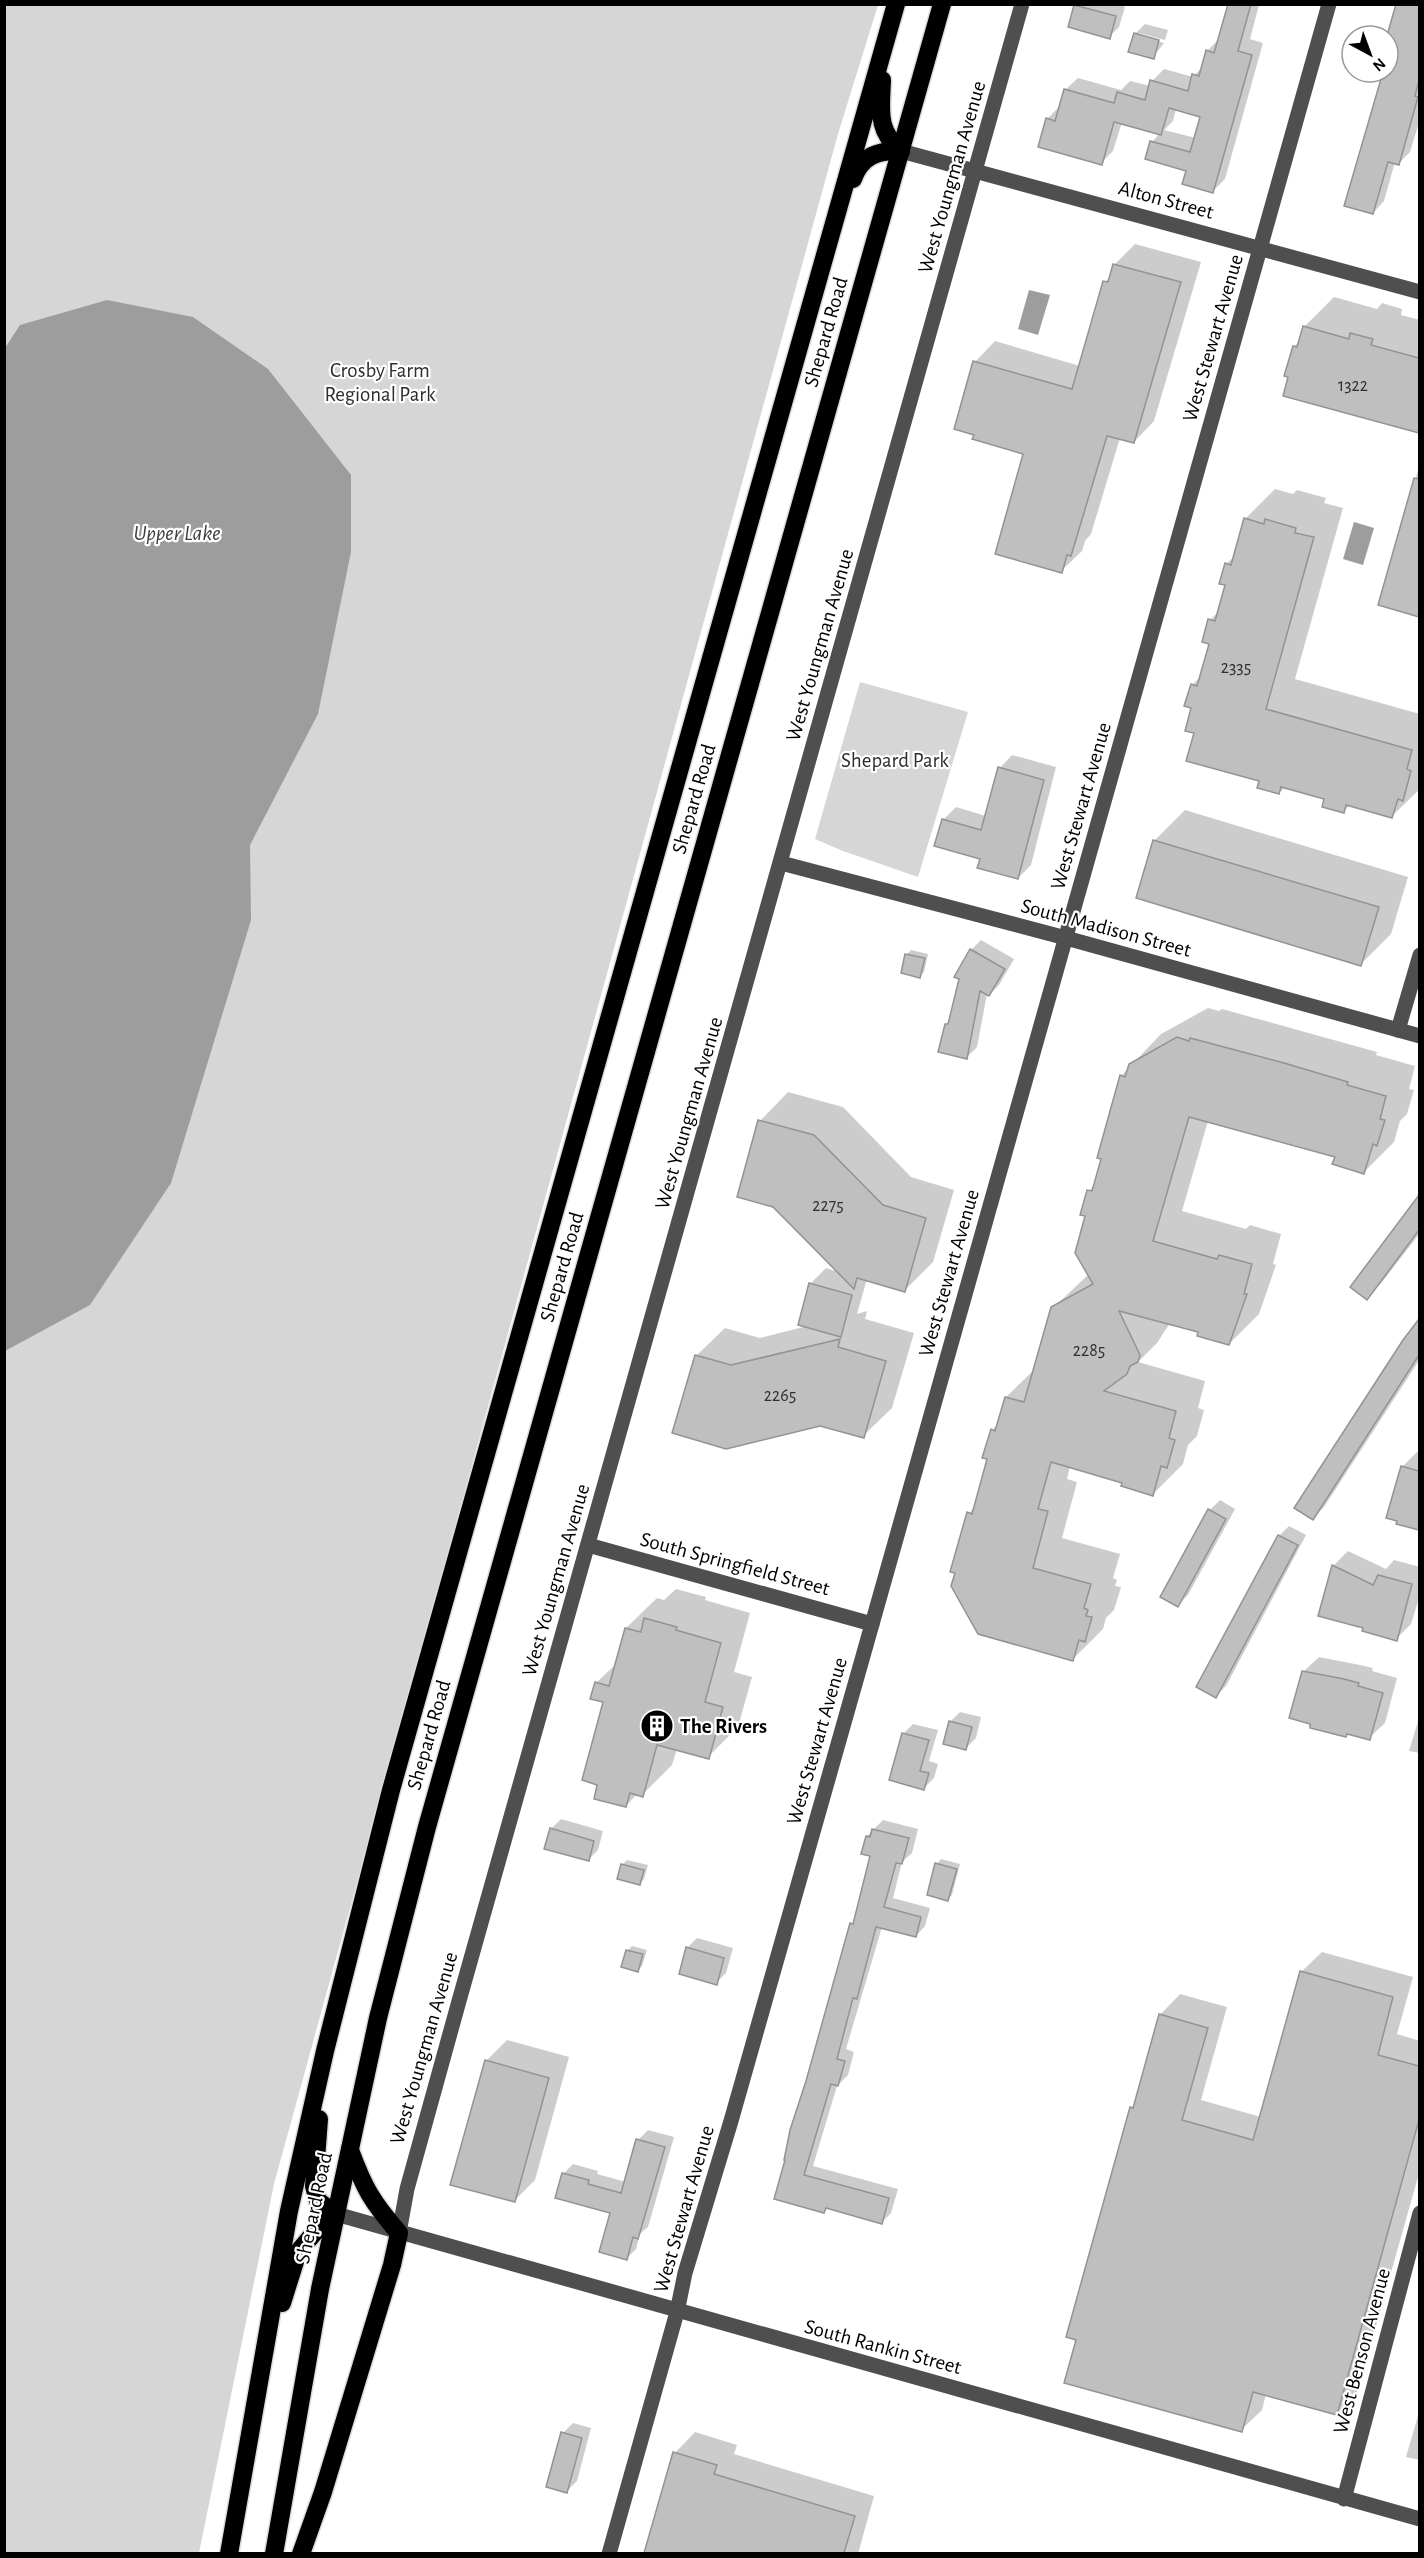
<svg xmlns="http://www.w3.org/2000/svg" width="1424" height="2558" viewBox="0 0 1424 2558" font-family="'Alegreya Sans',sans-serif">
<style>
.green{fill:#d6d6d6}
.water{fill:#9d9d9d}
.shadow{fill:#0003;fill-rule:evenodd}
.building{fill:#bfbfbf;stroke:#939393;stroke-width:1.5}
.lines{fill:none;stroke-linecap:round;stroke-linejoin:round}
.highway-casing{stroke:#dbdbdb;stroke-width:21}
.minor{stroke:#4f4f4f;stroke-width:15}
.highway{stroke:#000;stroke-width:18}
.labels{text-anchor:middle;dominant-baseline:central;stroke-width:4.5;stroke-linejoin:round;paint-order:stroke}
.number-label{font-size:18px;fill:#303030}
.street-label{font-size:21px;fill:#000;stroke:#fff}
.park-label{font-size:21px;fill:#2d2d2d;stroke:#fff}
.poi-label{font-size:21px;font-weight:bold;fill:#000;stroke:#fff;text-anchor:start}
.water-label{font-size:22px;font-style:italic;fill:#3e3e3e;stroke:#fff}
</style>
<rect width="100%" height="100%" fill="#fff"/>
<!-- green -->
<g class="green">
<path d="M5 5H878L838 134 274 2184 199 2553 5 2554Z"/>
<path d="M860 682 968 712 918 877 843 851 815 839Z"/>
</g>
<!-- water -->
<g class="water">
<path d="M1029 290 1050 295 1038 335 1018 329Z"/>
<path d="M107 300 193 317 268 369 351 475V552L318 714 250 845 251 920 171 1183 90 1305 5 1351V348L20 325Z"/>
<path d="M1354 522 1374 528 1363 565 1343 559Z"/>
</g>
<!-- shadow -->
<g class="shadow">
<path d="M1075 4H1117L1125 7 1119 27 1109 37 1069 26Z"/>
<path d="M1230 4H1266L1259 5 1250 39 1263 43 1225 179 1213 191 1152 142 1160 133 1122 122 1113 151 1101 163 1047 119 1059 107 1065 90 1078 78 1121 90 1130 81 1150 86 1152 81 1164 69 1193 77 1203 66 1207 51 1220 38ZM1176 109 1202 116 1196 138 1164 130 1173 121Z"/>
<path d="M1397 4H1420V119L1410 152 1399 163 1395 162 1384 201 1373 213 1384 73 1379 72H1388V36Z"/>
<path d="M1145 24 1168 30 1165 40 1139 33V36L1164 43 1153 57 1135 34Z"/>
<path d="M1135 244 1201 262 1154 421 1134 442 1120 438 1091 534 1085 541 1082 551 1061 571 1025 453 975 362 995 341 1080 366 1105 282 1112 275 1115 264Z"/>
<path d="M1334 297 1377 309 1382 303 1402 309 1401 315 1420 320V431L1284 395 1290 376 1294 347 1300 340 1304 327Z"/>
<path d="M1420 463V616L1380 604Z"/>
<path d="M1275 489 1293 494 1297 490 1326 498 1324 503 1343 508 1295 679 1420 714V789L1392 816 1350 805 1344 811 1326 798 1285 787 1279 793 1196 732 1192 685 1201 676 1211 643 1210 620 1220 610 1227 584 1226 564 1235 556 1245 519Z"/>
<path d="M1012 755 1056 767 1031 865 1018 878 943 820 956 807 986 816 1000 768Z"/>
<path d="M1185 810 1408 877 1391 934 1361 964 1137 897 1155 840Z"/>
<path d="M981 940 1014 959 999 985 989 995 987 994 977 1047 967 1057 946 1024 951 1020 971 950Z"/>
<path d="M911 950 928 954 924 972 920 976 906 955Z"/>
<path d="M1208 1008 1219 1011 1222 1009 1377 1052 1376 1055 1415 1066 1409 1089 1414 1090 1407 1114 1400 1121 1394 1142 1364 1172 1336 1156 1208 1121 1182 1211 1246 1229 1250 1225 1281 1234 1273 1264 1276 1265 1259 1314 1229 1344 1200 1331 1170 1323 1157 1343 1138 1362 1205 1381 1198 1408 1204 1410 1197 1436 1188 1445 1183 1464 1153 1494 1124 1481 1070 1466 1067 1479 1077 1482 1062 1538 1120 1554 1113 1578 1117 1580 1115 1586 1121 1587 1114 1610 1106 1618 1103 1629 1073 1659 969 1513 976 1506 989 1458 992 1430 999 1423 1006 1397 1036 1368 1053 1308 1089 1274V1191L1096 1183 1121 1076 1161 1034Z"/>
<path d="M788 1092 843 1107 911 1177 954 1190 933 1262 905 1290 867 1279 857 1314 867 1311 865 1319 914 1333 892 1408 863 1436 696 1356 725 1328 760 1338 807 1326 800 1324 811 1283 826 1268 839 1272 760 1121Z"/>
<path d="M1420 1199V1233L1382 1282 1367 1298 1412 1206Z"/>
<path d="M1420 1321V1359L1324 1507 1313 1518 1404 1341Z"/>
<path d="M1417 1452H1420V1529L1398 1523 1402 1467Z"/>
<path d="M1220 1500 1235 1509 1188 1595 1178 1605 1210 1510Z"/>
<path d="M1289 1526 1306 1535 1226 1686 1216 1696 1279 1536Z"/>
<path d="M1348 1551 1386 1569 1394 1560 1420 1567V1595L1411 1624 1396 1639 1365 1627 1333 1566Z"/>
<path d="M676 1589 706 1597 705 1600 750 1613 734 1672 752 1677 738 1727 708 1757 677 1749 672 1765 642 1795 637 1794 626 1806 599 1784 605 1701 596 1683 617 1663 626 1628 657 1598 664 1600Z"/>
<path d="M1319 1657 1360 1665 1373 1668 1372 1671 1397 1678 1385 1723 1369 1738 1348 1733 1346 1736 1312 1723 1303 1672Z"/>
<path d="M960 1712 981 1717 976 1738 966 1748 950 1722Z"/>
<path d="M1420 1715V1753L1409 1751Z"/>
<path d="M913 1724 938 1730 929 1761 938 1764 934 1778 924 1788 903 1734Z"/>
<path d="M561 1819 603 1831 598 1850 588 1860 551 1829Z"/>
<path d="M883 1820 918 1829 912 1853 902 1862 893 1898 930 1908 925 1926 916 1936 882 1927 846 2049 854 2052 848 2075 837 2086 813 2166 898 2189 891 2213 881 2223 828 2207 824 2212 776 2198 872 1855 867 1836Z"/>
<path d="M941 1859 960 1864 952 1895 948 1899 937 1864Z"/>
<path d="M627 1860 648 1865 644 1879 639 1884 619 1878 623 1864Z"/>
<path d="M697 1938 733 1948 726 1973 716 1983 687 1948Z"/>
<path d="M632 1946 647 1950 642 1966 638 1970 627 1951Z"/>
<path d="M1322 1952 1413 1977 1397 2034 1420 2041V2170L1357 2393 1337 2414 1266 2394 1262 2410 1241 2430 1131 2108 1135 2104 1160 2015 1180 1994 1227 2007 1201 2100 1261 2117 1301 1972Z"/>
<path d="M507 2040 569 2057 535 2180 514 2201 486 2061Z"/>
<path d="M648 2130 674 2137 648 2227 640 2234 636 2249 626 2259 612 2212 563 2174 573 2164 598 2171 597 2174 626 2182 638 2140Z"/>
<path d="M1420 2409V2460L1406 2457Z"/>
<path d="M573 2423 591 2428 577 2481 567 2491 563 2433Z"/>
<path d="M695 2432 737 2445 734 2454 874 2496 858 2554H646L675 2453Z"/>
</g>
<!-- building -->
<g class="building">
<path d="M1228 4H1251L1238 51 1252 55 1213 193 1182 184 1186 171 1145 159 1150 141 1190 152 1200 117 1169 108 1161 135 1114 122 1102 165 1038 147 1046 118 1055 121 1064 89 1114 103 1117 92 1145 100 1150 80 1188 91 1192 74 1199 76 1206 50 1214 53Z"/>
<path d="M1396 4H1419V80L1415 96 1418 97 1399 165 1388 162 1373 214 1344 206 1383 72H1388V32Z"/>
<path d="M1074 5 1116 16 1110 39 1068 27Z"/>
<path d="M1134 33 1159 40 1154 59 1128 52Z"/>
<path d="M1113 264 1181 282 1134 443 1107 436 1071 556 1067 555 1062 573 995 554 1023 454 972 439 974 435 954 429 973 361 1072 389 1103 281 1108 282Z"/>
<path d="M1303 326 1349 339 1350 333 1373 339 1371 345 1419 358V433L1283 396 1288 377 1284 376 1293 346 1297 347Z"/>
<path d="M1414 478 1419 479V617L1378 605Z"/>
<path d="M1244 518 1264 524 1265 519 1296 528 1295 533 1314 537 1266 709 1412 750 1407 769 1411 771 1403 801 1398 799 1392 818 1346 805 1344 813 1322 807 1324 799 1281 787 1279 794 1257 788 1259 781 1186 761 1194 733 1185 731 1191 708 1184 706 1191 684 1197 686 1209 644 1202 642 1208 619 1215 621 1225 585 1219 584 1225 563 1231 565Z"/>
<path d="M998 767 1044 780 1018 879 977 868 980 859 934 846 942 819 981 830Z"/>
<path d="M1153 840 1379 907 1361 966 1136 898Z"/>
<path d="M970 949 1005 969 989 996 980 991 967 1059 938 1052 945 1024H948L959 979 954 977Z"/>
<path d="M905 954 925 958 920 978 901 973Z"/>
<path d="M1177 1037 1189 1041 1190 1038 1284 1063 1348 1082 1347 1085 1386 1096 1380 1119 1385 1120 1377 1146 1373 1144 1364 1174 1332 1164 1335 1157 1189 1117 1153 1241 1217 1259 1219 1255 1252 1264 1244 1294H1247L1229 1345 1197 1336 1198 1332 1119 1311 1140 1355 1138 1362 1130 1366 1127 1374 1104 1391 1176 1411 1169 1438 1175 1440 1167 1468 1161 1466 1153 1496 1121 1486 1122 1483 1051 1462 1038 1509 1048 1511 1033 1568 1091 1584 1084 1608 1088 1610 1086 1616 1092 1617 1085 1642 1079 1640 1073 1661 978 1634 951 1586 955 1573 950 1572 967 1512 972 1514 987 1459 982 1458 991 1429 995 1431 1005 1397 1024 1402 1051 1307 1093 1284 1075 1253 1085 1216 1080 1215 1087 1190 1092 1191 1101 1159 1097 1158 1120 1075 1125 1077 1129 1064Z"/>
<path d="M758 1120 814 1135 883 1205 926 1218 905 1292 857 1278 854 1289 773 1207 737 1197Z"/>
<path d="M1419 1195V1230L1367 1300 1350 1287Z"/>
<path d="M809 1283 852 1295 841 1337 798 1325Z"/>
<path d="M1419 1319V1355L1313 1520 1294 1508 1403 1340Z"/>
<path d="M840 1339 838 1347 886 1361 864 1438 820 1426 726 1449 672 1433 695 1355 731 1365Z"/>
<path d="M1401 1466 1419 1471V1530L1396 1524 1397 1521 1386 1518Z"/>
<path d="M1208 1509 1226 1519 1178 1607 1160 1597Z"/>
<path d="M1278 1535 1298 1545 1216 1698 1196 1687Z"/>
<path d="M1332 1565 1373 1585 1378 1575 1412 1584 1397 1641 1362 1631 1363 1628 1318 1616Z"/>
<path d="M644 1618 677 1627 676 1630 721 1643 705 1702 723 1707 709 1759 657 1745 643 1797 630 1793 626 1807 594 1799 597 1785 582 1780 603 1702 590 1699 595 1682 609 1686 625 1628 641 1632Z"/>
<path d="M1302 1671 1344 1679 1359 1683 1358 1686 1383 1693 1370 1740 1347 1734 1346 1737 1310 1728V1724L1289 1718Z"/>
<path d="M949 1721 972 1727 966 1750 943 1744Z"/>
<path d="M902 1733 929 1740 920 1771 929 1773 924 1790 889 1780Z"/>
<path d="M550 1828 594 1841 589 1861 544 1849Z"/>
<path d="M872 1829 909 1838 902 1864 896 1863 884 1907 921 1917 916 1937 876 1927 857 1999 853 1998 837 2059 845 2061 838 2086 831 2084 804 2175 889 2198 882 2224 826 2208 824 2213 774 2199 785 2160H784L790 2130 806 2081 850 1923 853 1924 870 1856 861 1854 866 1836 870 1837Z"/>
<path d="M935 1863 957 1869 948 1901 927 1895Z"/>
<path d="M621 1864 644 1870 640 1885 617 1879Z"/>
<path d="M686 1947 724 1958 717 1985 679 1974Z"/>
<path d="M626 1950 643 1954 638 1972 621 1967Z"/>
<path d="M1300 1971 1393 1997 1378 2055 1419 2066V2120L1337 2415 1253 2392 1242 2432 1064 2383 1076 2340 1066 2337 1130 2107 1133 2108 1159 2014 1208 2028 1182 2120 1253 2140Z"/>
<path d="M485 2060 549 2078 515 2202 450 2185Z"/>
<path d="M636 2139 665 2147 638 2239 633 2237 627 2260 599 2252 610 2213 555 2198 562 2173 589 2180 588 2184 621 2193Z"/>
<path d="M561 2432 582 2438 567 2493 546 2487Z"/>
<path d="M673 2452 717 2465 714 2474 855 2516 844 2553H644Z"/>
</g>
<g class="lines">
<!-- highway casing -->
<g class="highway-casing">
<g id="highway">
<path d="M882 80C881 110 876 130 901 151"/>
<path d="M853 179C861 156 878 150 901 151"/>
<path d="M282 2303 298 2252 315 2232 336 2214 318 2201 314 2186 319 2119"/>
<path d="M229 2554 289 2211 325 2051 391 1790 896 4"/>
<path d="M274 2554 320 2289 378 2018 427 1827 942 4"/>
<path d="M301 2554 323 2492 392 2265 399 2233C372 2202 364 2188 350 2150"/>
</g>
</g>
<!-- minor -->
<g class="minor">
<path d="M901 151 1420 292"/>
<path d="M781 863 1066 938 1420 1036"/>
<path d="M1398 1030 1420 955"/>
<path d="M588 1545 872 1624"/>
<path d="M336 2214 1420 2519"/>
<path d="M399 2233 407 2189 459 2001 1022 4"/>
<path d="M1344 2499 1420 2213"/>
<path d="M609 2554 677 2312 685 2273 731 2121 865 1649 1329 4"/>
</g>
<!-- highway -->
<use href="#highway" class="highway"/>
</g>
<!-- icons -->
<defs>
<g id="building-disc" transform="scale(1.725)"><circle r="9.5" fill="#000" stroke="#fff"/><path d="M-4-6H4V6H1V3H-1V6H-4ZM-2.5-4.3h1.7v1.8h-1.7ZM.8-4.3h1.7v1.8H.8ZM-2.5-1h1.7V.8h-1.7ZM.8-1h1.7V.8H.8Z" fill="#fff"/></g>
</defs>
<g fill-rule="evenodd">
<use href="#building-disc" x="657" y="1726"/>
</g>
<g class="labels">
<!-- number labels -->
<g class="number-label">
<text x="1353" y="386">1322</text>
<text x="1236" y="668">2335</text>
<text x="828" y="1206">2275</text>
<text x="1089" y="1351">2285</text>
<text x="780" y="1396">2265</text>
</g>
<!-- street labels -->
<g class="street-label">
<text transform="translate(952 177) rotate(-74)">West Youngman Avenue</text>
<text transform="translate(1166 200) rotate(15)">Alton Street</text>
<text transform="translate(826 332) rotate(-74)">Shepard Road</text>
<text transform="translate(1213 338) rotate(-74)">West Stewart Avenue</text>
<text transform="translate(820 645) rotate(-74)">West Youngman Avenue</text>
<text transform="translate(694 799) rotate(-74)">Shepard Road</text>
<text transform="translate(1081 806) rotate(-74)">West Stewart Avenue</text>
<text transform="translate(1106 928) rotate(15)">South Madison Street</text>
<text transform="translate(689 1113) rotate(-74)">West Youngman Avenue</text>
<text transform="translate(562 1267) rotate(-74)">Shepard Road</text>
<text transform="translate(949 1273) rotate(-74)">West Stewart Avenue</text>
<text transform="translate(735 1564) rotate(15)">South Springfield Street</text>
<text transform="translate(556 1580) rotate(-74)">West Youngman Avenue</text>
<text transform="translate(429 1735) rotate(-74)">Shepard Road</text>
<text transform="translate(817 1741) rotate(-74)">West Stewart Avenue</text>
<text transform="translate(424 2048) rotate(-74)">West Youngman Avenue</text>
<text transform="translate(314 2208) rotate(-78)">Shepard Road</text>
<text transform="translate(684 2209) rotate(-74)">West Stewart Avenue</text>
<text transform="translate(883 2347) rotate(15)">South Rankin Street</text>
<text transform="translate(1362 2351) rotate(-75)">West Benson Avenue</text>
</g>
<!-- park labels -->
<g class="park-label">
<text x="380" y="370">Crosby Farm<tspan x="380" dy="24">Regional Park</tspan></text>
<text x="895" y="760">Shepard Park</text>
</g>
<!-- poi labels -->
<g class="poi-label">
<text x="680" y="1726">The Rivers</text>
</g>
<!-- water labels -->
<g class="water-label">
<text x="177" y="533">Upper Lake</text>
</g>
</g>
<!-- border -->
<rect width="1424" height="2558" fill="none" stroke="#000000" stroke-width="12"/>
<!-- north arrow -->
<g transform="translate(1370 54) rotate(139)"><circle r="28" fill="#ffffff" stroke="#999999" stroke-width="1.5"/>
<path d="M0-4.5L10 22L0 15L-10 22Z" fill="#000000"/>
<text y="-9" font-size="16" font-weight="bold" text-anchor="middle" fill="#000000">N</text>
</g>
</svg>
